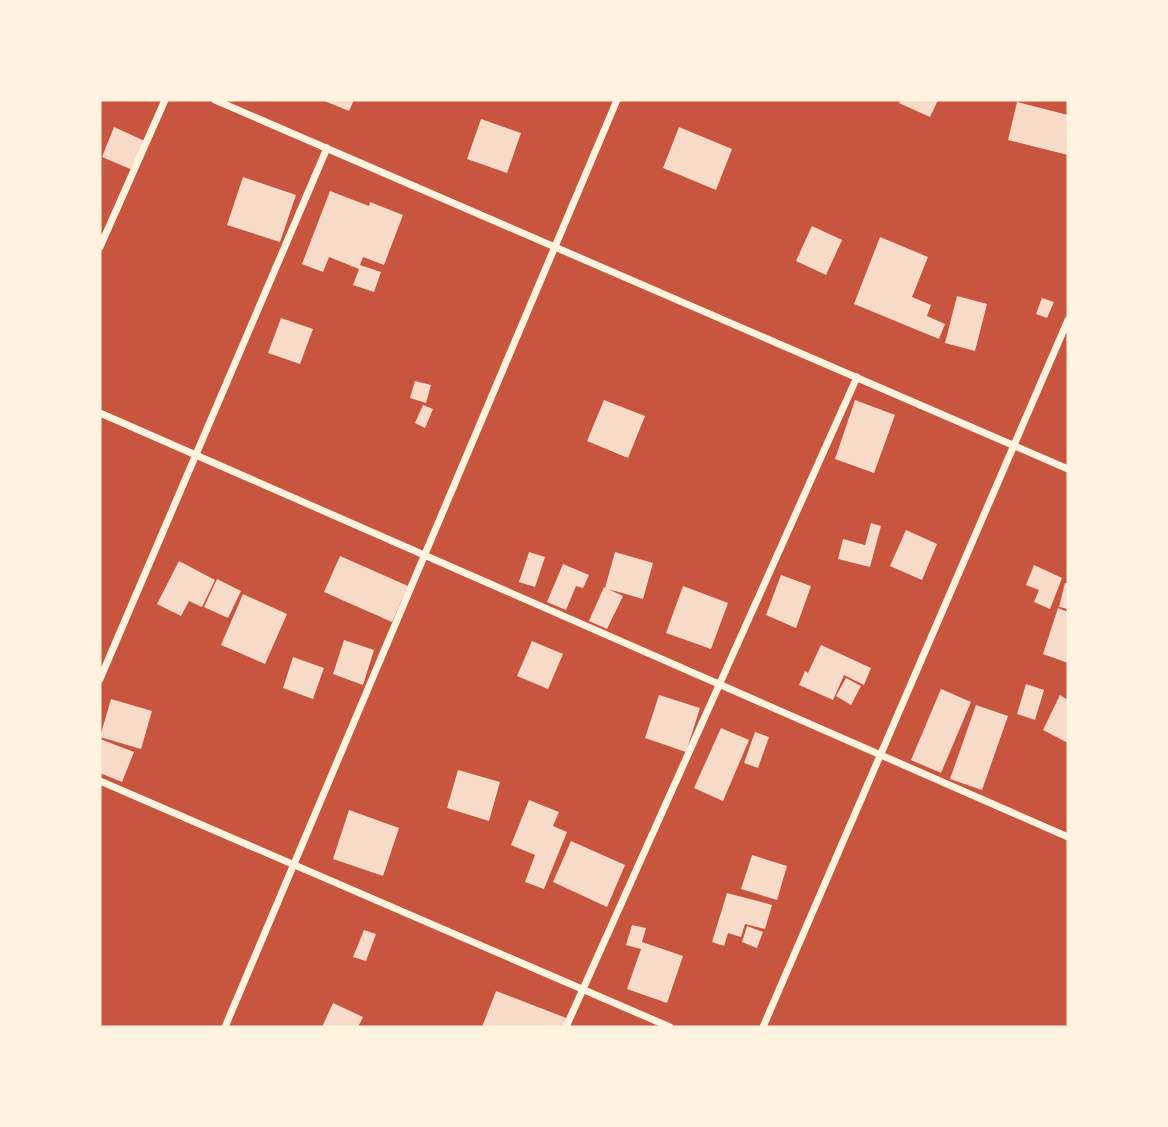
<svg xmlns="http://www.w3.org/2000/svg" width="1168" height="1127" viewBox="0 0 1168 1127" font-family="'IBM Plex Serif',serif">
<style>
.building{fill:#f7dbc8}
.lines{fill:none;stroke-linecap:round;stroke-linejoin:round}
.minor{stroke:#fff3e0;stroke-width:7}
</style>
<rect width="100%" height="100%" fill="#c8553d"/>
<!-- building -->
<g class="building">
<path d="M322 100H354L349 111Z"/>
<path d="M901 100H938L930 117 899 103Z"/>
<path d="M1017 102 1068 115V155L1008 140Z"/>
<path d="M481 119 521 133 507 173 467 159Z"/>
<path d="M114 127 147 142 135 171 102 157Z"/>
<path d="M679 127 732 149 716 190 663 168Z"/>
<path d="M243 177 296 195 280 242 227 225Z"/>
<path d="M330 191 369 206 370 202 403 215 384 265 363 257 360 265 381 272 374 292 353 285 359 269 329 257 323 272 302 264Z"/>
<path d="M812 226 842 240 826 275 796 261Z"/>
<path d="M880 237 928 257 912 297 931 305 927 316 945 324 939 339 854 304Z"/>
<path d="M957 296 987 304 975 351 945 343Z"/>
<path d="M1042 298 1054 302 1047 318 1036 314Z"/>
<path d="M281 318 313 329 300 364 268 353Z"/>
<path d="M415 381 431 385 426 403 410 398Z"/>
<path d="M604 400 645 416 628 458 587 441Z"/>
<path d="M855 400 895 415 874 473 835 459Z"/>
<path d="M423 405 433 409 425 428 415 423Z"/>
<path d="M871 523 881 526 870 567 838 559 843 539 865 545Z"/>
<path d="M906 530 937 544 922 580 890 566Z"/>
<path d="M529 552 545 557 535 587 519 582Z"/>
<path d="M615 552 653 563 643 599 608 589 623 596 607 629 589 621 604 587 605 588Z"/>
<path d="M340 556 408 586 392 622 324 592Z"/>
<path d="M179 561 215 580 202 607 189 601 181 616 157 604Z"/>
<path d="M563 564 589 575 583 588 576 586 566 610 547 602Z"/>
<path d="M1034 565 1062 578 1050 609 1034 602 1039 590 1026 585Z"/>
<path d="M781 575 811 586 796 628 766 615Z"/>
<path d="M217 579 241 591 228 618 204 607Z"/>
<path d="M1065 583 1068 584V609L1059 607Z"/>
<path d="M683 586 728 603 711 649 666 633Z"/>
<path d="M243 594 287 614 265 664 221 645Z"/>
<path d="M1058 608 1068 612V663L1043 654Z"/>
<path d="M344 640 374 650 363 685 333 674Z"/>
<path d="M532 641 563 654 548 689 517 676Z"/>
<path d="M821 645 871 668 864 685 844 675 833 700 799 685 805 671 808 673Z"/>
<path d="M293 657 324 668 313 699 283 688Z"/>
<path d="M846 678 861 686 851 705 836 696Z"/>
<path d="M1026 684 1044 690 1035 720 1017 714Z"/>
<path d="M941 689 971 702 941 773 911 760Z"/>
<path d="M659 695 700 708 686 752 645 738Z"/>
<path d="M1060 695 1068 700V743L1043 730Z"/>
<path d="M111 699 152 711 141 749 100 737Z"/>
<path d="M976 705 1008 716 982 790 950 779Z"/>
<path d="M721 728 749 740 723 801 694 788Z"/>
<path d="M755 732 769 737 758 768 744 763Z"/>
<path d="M100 739 134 752 122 782 100 773Z"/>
<path d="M458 770 500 782 489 821 447 808Z"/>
<path d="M529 800 559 812 553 826 567 832 544 889 525 882 535 855 511 845Z"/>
<path d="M349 810 399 828 383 876 333 859Z"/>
<path d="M571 841 625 865 607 907 553 882Z"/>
<path d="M752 855 787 866 777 900 741 889Z"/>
<path d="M727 893 772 905 765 929 745 924 741 937 728 933 724 946 712 942Z"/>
<path d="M632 925 646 928 642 942 683 956 667 1003 627 989 641 949 626 945Z"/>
<path d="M747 926 763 932 757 948 742 942Z"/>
<path d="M364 930 376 934 366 961 353 957Z"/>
<path d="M496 991 569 1019 566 1027H482Z"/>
<path d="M333 1003 363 1017 358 1027H322Z"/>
</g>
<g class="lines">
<!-- minor -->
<g class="minor">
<path d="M215 100 1068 469"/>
<path d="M100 247 165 100"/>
<path d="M100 413 1068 837"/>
<path d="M100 679 327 148"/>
<path d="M100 781 670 1027"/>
<path d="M225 1027 617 100"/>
<path d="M566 1027 857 377"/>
<path d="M763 1027 1068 320"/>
</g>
</g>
<!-- border -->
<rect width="1168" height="1127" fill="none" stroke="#fff3e0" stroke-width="203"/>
</svg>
